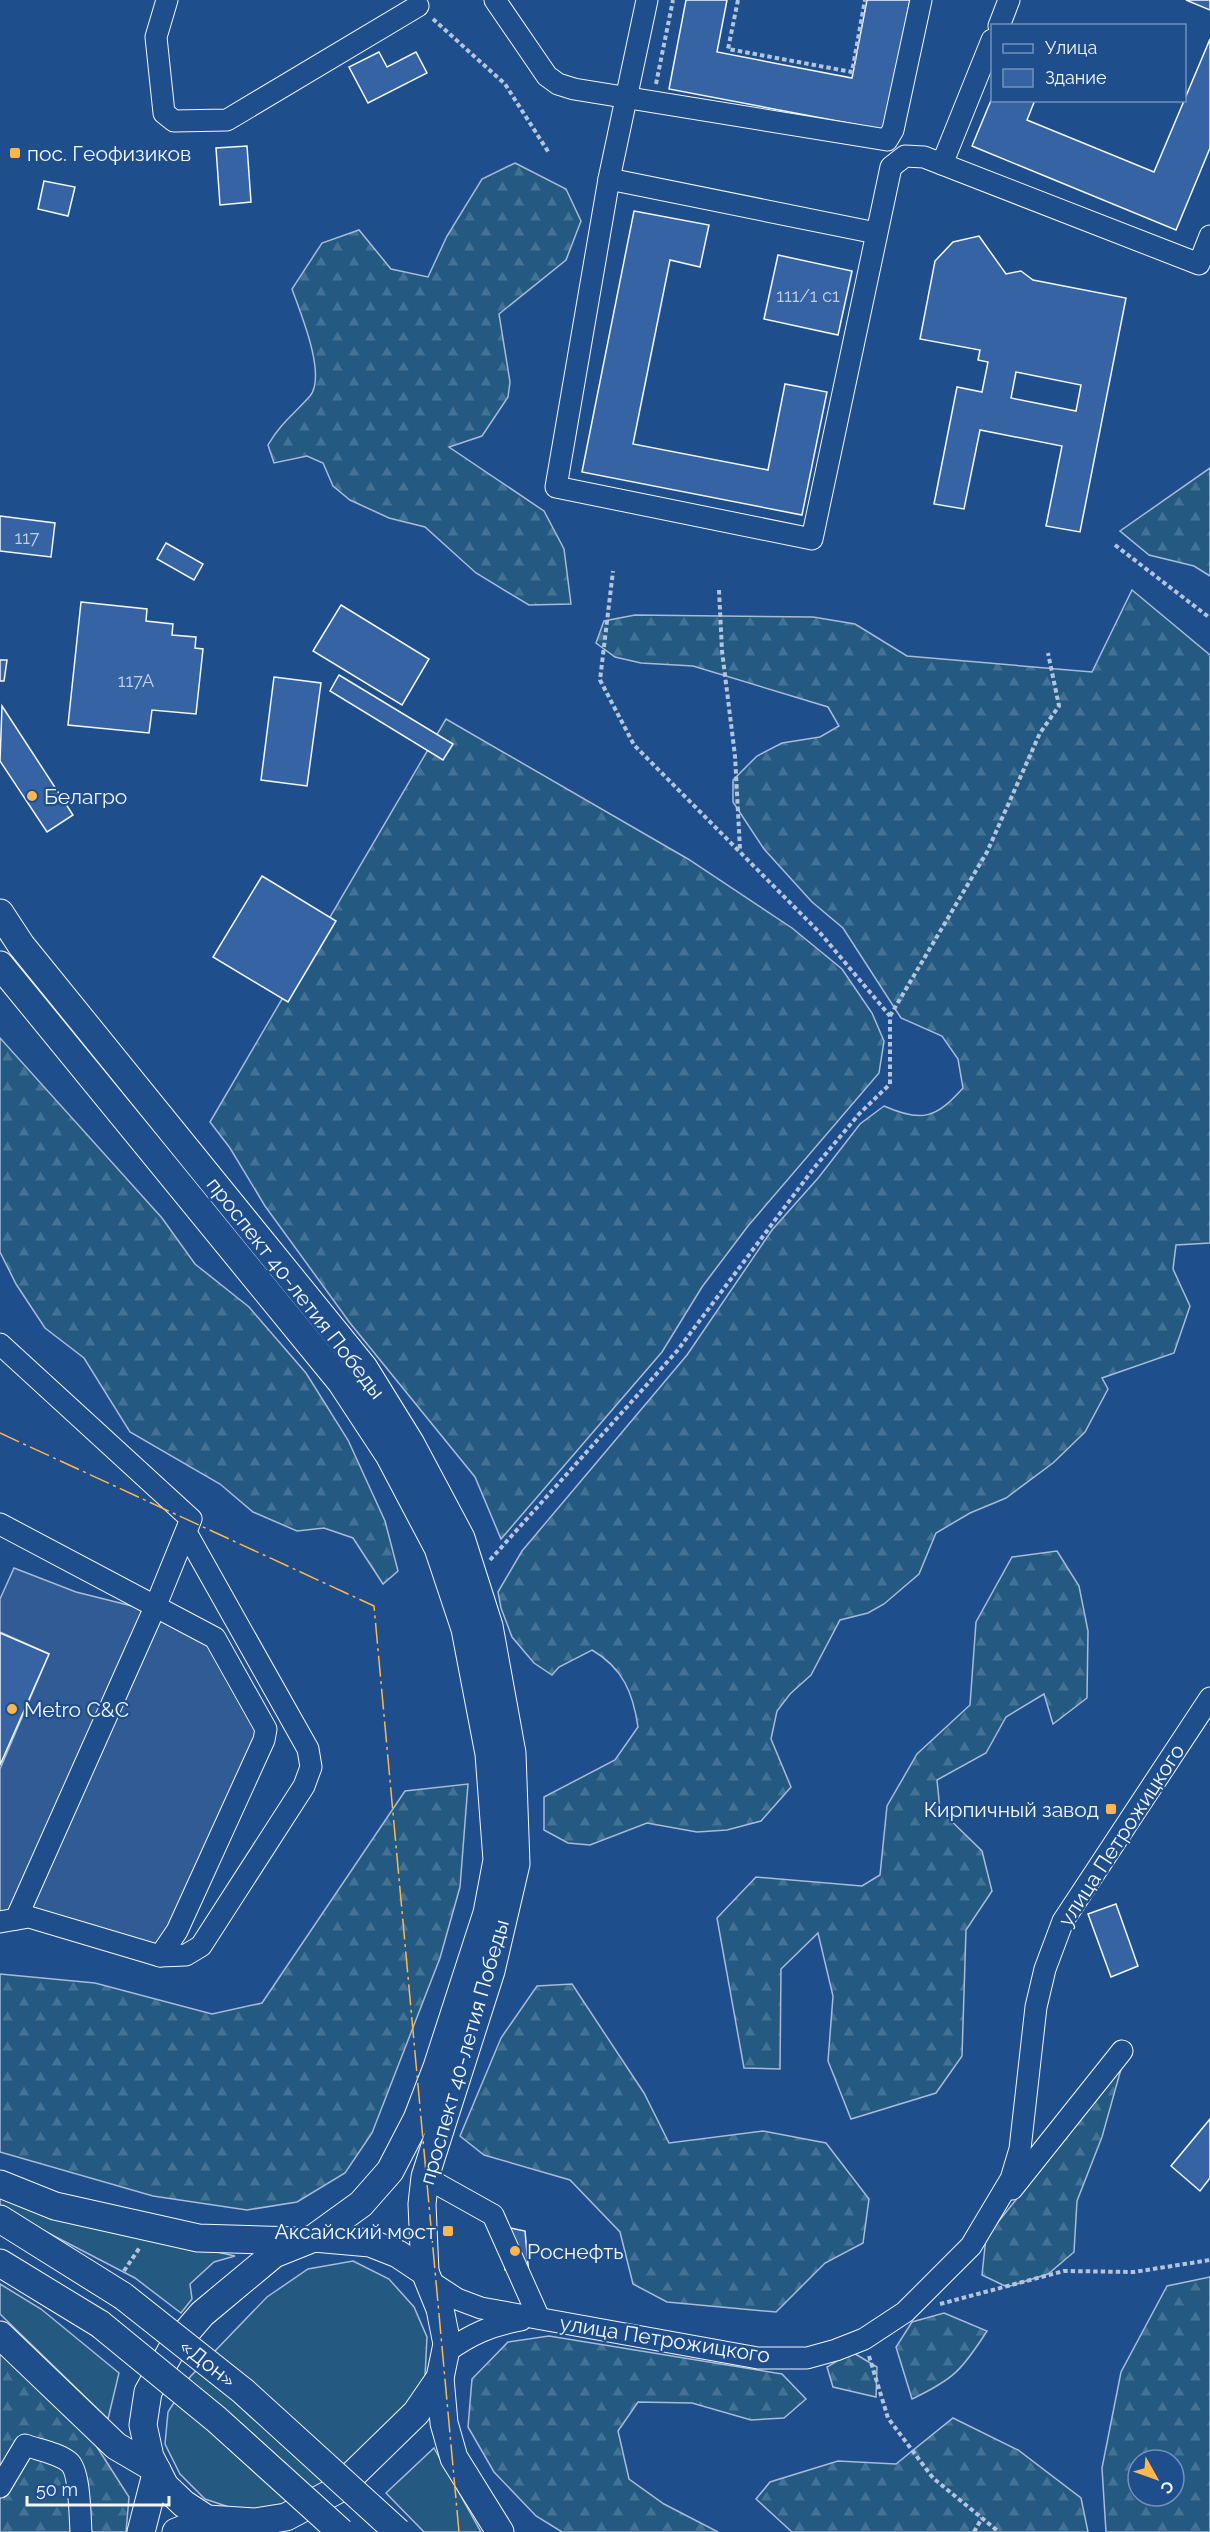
<svg xmlns="http://www.w3.org/2000/svg" width="1210" height="2532" viewBox="0 0 1210 2532" font-family="Raleway,sans-serif">
<style>
.grass{fill:#245a82;stroke:#a8bbd7;stroke-width:1.5}
.forest{fill:url(#forest-firs);stroke:#a8bbd7;stroke-width:1.5;fill-rule:evenodd}
.parking{fill:#305b95;stroke:#a8bbd7;stroke-width:1.5}
.building{fill:#3563a3;stroke:#f2f6ff;stroke-width:1.5;fill-rule:evenodd}
.lines{fill:none;stroke-linecap:round;stroke-linejoin:round}
.minor-casing{stroke:#f2f6ff;stroke-width:23}
.major-casing{stroke:#f2f6ff;stroke-width:29}
.path{stroke:#b3c4dc;stroke-width:4;stroke-dasharray:4.5 3;stroke-linecap:butt}
.minor{stroke:#1f4e8c;stroke-width:21}
.major{stroke:#1f4e8c;stroke-width:27}
.major-bridge-casing{stroke:#f2f6ff;stroke-width:29;stroke-linecap:butt}
.major-bridge{stroke:#1f4e8c;stroke-width:27}
.power{stroke:#ffb74d;stroke-width:1.5;stroke-dasharray:21 4.5 3 4.5;stroke-linecap:butt}
.poi-dot{fill:#ffb74d;stroke:#1f4e8c;stroke-width:2}
.labels{text-anchor:middle;dominant-baseline:central;stroke-width:4.5;stroke-linejoin:round;paint-order:stroke}
.number-label{font-size:18px;fill:#c3d1e8}
.poi-label{font-size:21px;fill:#f2f6ff;stroke:#1f4e8c;text-anchor:start}
.street-label{font-size:21px;fill:#f2f6ff;stroke:#1f4e8c}
</style>
<defs>
<pattern id="forest-firs" width="22" height="20" patternUnits="userSpaceOnUse" patternTransform="scale(1.5)"><rect width="22" height="20" fill="#245a82"/><path d="M5 1l3.5 6h-7zM16 11l3.5 6h-7z" fill="#447295"/></pattern>
</defs>
<rect width="100%" height="100%" fill="#1f4e8c"/>
<!-- grass -->
<g class="grass">
<path d="M0 2193 78 2221 235 2256 214 2262 190 2284 192 2299 181 2313 135 2278 0 2208Z"/>
<path d="M353 2261 389 2279 414 2307 427 2337 425 2377 402 2413 368 2449 290 2509 238 2510 205 2499 180 2474 165 2444 168 2412 190 2377 267 2297 308 2269Z"/>
<path d="M0 2284 41 2309 119 2373 108 2419 0 2314Z"/>
<path d="M434 2448 481 2532H424L386 2493Z"/>
</g>
<!-- forest -->
<g class="forest">
<path d="M515 163 566 189 581 221 566 260 499 314 510 382 508 397 482 436 449 447 544 511 564 549 571 604 529 605 476 573 425 527 389 518 350 500 333 486 323 463 307 456 274 463 268 445C279 425 295 413 310 396 327 375 300 312 292 289L322 243 359 230 391 269 428 277 447 236 482 179Z"/>
<path d="M1210 468V576L1194 566 1149 555 1120 531Z"/>
<path d="M1132 590 1210 655V1243L1176 1245 1173 1269 1190 1306 1174 1353 1102 1378 1108 1389 1085 1432 1053 1463 1006 1498 970 1513 936 1533 919 1574 884 1604 868 1613 840 1620 811 1675 790 1694 777 1711 771 1739 791 1787 761 1821 727 1830 697 1832 647 1823 590 1845 568 1843 544 1830V1797L615 1760 638 1727C633 1693 623 1668 592 1650L559 1667 552 1675 534 1663 512 1637 501 1608 498 1592 522 1551 687 1355 772 1230 819 1177 860 1124 884 1106C922 1123 936 1118 963 1088L958 1059 942 1036 901 1018 843 928 812 902 764 849 733 802V780L757 756 782 743 820 737 839 726 828 707 693 666 641 663 615 657 596 643 604 621 635 615 813 617 855 624 907 656 1092 672Z"/>
<path d="M446 719 688 859 792 928 842 969 872 1013 884 1041 879 1073 748 1226 702 1287 662 1352 501 1539 475 1477 350 1323 265 1206 230 1148 210 1122Z"/>
<path d="M0 1038 162 1218 195 1264 249 1307 306 1373 348 1440 385 1521 398 1571 383 1584 353 1538 324 1528 297 1531 253 1512 220 1484 130 1432 84 1358 45 1328 16 1284 0 1252Z"/>
<path d="M1057 1551 1079 1586 1088 1631 1087 1698 1053 1724 1044 1694 1006 1717 986 1753 937 1780 940 1810 982 1851 992 1891 966 1930 962 2056 936 2093 851 2119 828 2061 833 1996 818 1933 781 1969 780 2069 744 2068 717 1918 756 1877 862 1886 880 1875 887 1806 917 1754 970 1705 976 1622 1012 1557Z"/>
<path d="M468 1784 460 1887 440 1958 372 2133 345 2173 297 2202 247 2210 153 2196 0 2152V1974L95 1983 212 2014 262 2003 405 1791Z"/>
<path d="M572 1984 644 2093 669 2143 763 2131 826 2143 869 2199 863 2243 825 2263 776 2312 667 2302 633 2284 620 2232 570 2180 484 2155 460 2136 501 2038 537 1986Z"/>
<path d="M1121 2069 1102 2137 1077 2201 1074 2252 1048 2274 1007 2287 982 2275 986 2237Z"/>
<path d="M1210 2277V2532H1106L1102 2468 1121 2372 1167 2286ZM1138 2460H1174V2496H1138Z"/>
<path d="M944 2313 987 2331C962 2370 954 2379 912 2399L896 2347 912 2322Z"/>
<path d="M549 2336 782 2374 806 2399 784 2418 751 2420 692 2403 638 2402 618 2431 629 2479 664 2504 718 2532H562L536 2516 494 2472 468 2427 472 2379 508 2342Z"/>
<path d="M0 2348 88 2433 129 2497 126 2532H0Z"/>
<path d="M852 2352 877 2367 876 2397 833 2387 827 2367Z"/>
<path d="M953 2418 1018 2450 1081 2498 1088 2532H792L756 2499 770 2482 838 2461 896 2464Z"/>
</g>
<!-- parking -->
<path class="parking" d="M14 1568 76 1592 216 1627 273 1723 165 1966 0 1918V1769L49 1654 0 1632V1599Z"/>
<!-- building -->
<g class="building">
<path d="M686 0H727L717 52 852 78 867 0H910L885 130 669 89Z"/>
<path d="M1186 0H1210V10Z"/>
<path d="M1210 39V148L1176 230 972 146 992 98V100H1035L1027 120 1154 172Z"/>
<path d="M379 52 387 67 416 52 427 73 368 103 349 67Z"/>
<path d="M247 146 251 202 220 205 216 148Z"/>
<path d="M44 181 75 187 68 216 38 209Z"/>
<path d="M634 211 709 225 700 267 670 260 633 444 768 470 785 384 827 392 802 515 582 472Z"/>
<path d="M979 236 1006 274 1021 271 1033 280 1126 298 1080 532 1046 526 1062 446 980 430 964 509 934 504 957 387 982 392 988 362 978 360 980 350 920 339 935 261 953 242ZM1016 372 1081 385 1076 411 1011 398Z"/>
<path d="M778 255 852 271 838 335 764 319Z"/>
<path d="M0 516 55 523 51 557 0 551Z"/>
<path d="M166 543 203 564 194 580 157 559Z"/>
<path d="M81 602 147 609 146 621 173 624 172 635 196 637 195 648 203 649 196 714 152 710 149 733 68 725Z"/>
<path d="M341 605 429 659 402 705 313 651Z"/>
<path d="M0 660H7L4 681H0Z"/>
<path d="M339 675 453 744 443 760 330 691Z"/>
<path d="M274 677 321 683 307 786 261 780Z"/>
<path d="M2 706 73 815 47 832 0 761Z"/>
<path d="M262 876 336 921 288 1002 213 957Z"/>
<path d="M0 1633 49 1654 0 1765Z"/>
<path d="M1116 1904 1138 1966 1111 1977 1088 1914Z"/>
<path d="M1210 2119V2178L1200 2191 1171 2166Z"/>
<path d="M501 2226 525 2231 529 2275 505 2270Z"/>
</g>
<g class="lines">
<!-- minor casing -->
<g class="minor-casing">
<g id="minor">
<path d="M167 0 156 37 164 113 174 121 227 120 418 6"/>
<path d="M495 0 547 76 558 84 574 89 887 140 893 130 921 0"/>
<path d="M647 0 609 179 556 487 812 539 891 167 905 156 924 157 1199 264 1210 236"/>
<path d="M999 26 1009 0"/>
<path d="M942 164 992 40"/>
<path d="M609 179 876 233"/>
<path d="M0 1344 191 1519 156 1605 16 1919"/>
<path d="M0 1524 215 1638 266 1729 264 1740 177 1931 160 1956"/>
<path d="M0 1922 29 1917 160 1956 186 1955 201 1946 304 1786 311 1767 308 1749 187 1534"/>
<path d="M425 2177 493 2215 539 2318"/>
<path d="M1012 2189 1122 2051"/>
<path d="M431 2282 457 2299 481 2308 758 2358H807L836 2350 864 2339 905 2312 971 2246 1011 2179 1020 2149 1036 2007 1045 1969 1063 1921 1210 1698"/>
<path d="M446 2352C470 2335 491 2325 521 2320"/>
<path d="M0 2487 25 2445C39 2450 58 2453 69 2462 80 2471 80 2517 81 2532"/>
</g>
</g>
<!-- major casing -->
<g class="major-casing">
<g id="major">
<path d="M0 913 21 945 364 1368 411 1444 461 1538 489 1626 512 1753 516 1864 491 1971 425 2177 422 2204 425 2272"/>
<path d="M0 965 341 1382 389 1455 438 1548 465 1629 489 1754 497 1860 487 1913 437 2067 417 2119 390 2171 361 2204 314 2238 274 2254 202 2314 172 2349 148 2392 143 2425 150 2457 165 2486 184 2504 207 2519 255 2522 286 2517 337 2490 416 2413 440 2378 447 2344 440 2309 425 2272 398 2254 370 2243 314 2238"/>
<path d="M0 2184 55 2206 198 2238 297 2241"/>
<path d="M0 2219 123 2296"/>
<path d="M0 2263 100 2324"/>
<path d="M0 2335 116 2446 157 2470 141 2532"/>
<path d="M440 2378 444 2423 454 2458 500 2532"/>
<path d="M176 2532 207 2519 216 2529"/>
</g>
</g>
<!-- path -->
<g class="path">
<path d="M738 0 728 49 852 72 865 0"/>
<path d="M433 19 505 84 549 153"/>
<path d="M656 84 673 0"/>
<path d="M1115 545 1210 618"/>
<path d="M719 590 722 651 735 756 740 849"/>
<path d="M890 1016 987 852 1040 733 1059 706 1048 653"/>
<path d="M490 1560 677 1351 814 1168 859 1114 890 1084V1016L821 934 634 745 600 680 613 571"/>
<path d="M124 2271 140 2247"/>
<path d="M940 2304 1064 2271 1134 2272 1210 2260"/>
<path d="M869 2356 888 2418 933 2478 999 2532"/>
<path d="M974 2532 982 2518"/>
</g>
<!-- minor -->
<use href="#minor" class="minor"/>
<!-- major -->
<use href="#major" class="major"/>
<!-- major-bridge casing -->
<g class="major-bridge-casing">
<g id="major-bridge">
<path d="M123 2296 243 2391 398 2532"/>
<path d="M100 2324 216 2419 341 2532"/>
</g>
</g>
<!-- major-bridge -->
<use href="#major-bridge" class="major-bridge"/>
<!-- power -->
<path class="power" d="M0 1433 374 1606 459 2532"/>
</g>
<!-- markers -->
<g class="poi-dot">
<rect x="9" y="147" width="12" height="12" rx="3"/>
<circle cx="32" cy="796" r="6"/>
<circle cx="12" cy="1709" r="6"/>
<rect x="1105" y="1803" width="12" height="12" rx="3"/>
<rect x="442" y="2225" width="12" height="12" rx="3"/>
<circle cx="515" cy="2251" r="6"/>
</g>
<g class="labels">
<!-- number labels -->
<g class="number-label">
<text x="808" y="295">111/1 с1</text>
<text x="27" y="537">117</text>
<text x="136" y="680">117А</text>
</g>
<!-- poi labels -->
<g class="poi-label">
<text x="27" y="153">пос. Геофизиков</text>
<text x="44" y="796">Белагро</text>
<text x="24" y="1709">Metro C&amp;C</text>
<text x="1099" y="1809" text-anchor="end">Кирпичный завод</text>
<text x="436" y="2231" text-anchor="end">Аксайский мост</text>
<text x="527" y="2251">Роснефть</text>
</g>
<!-- street labels -->
<g class="street-label">
<text transform="translate(296 1288) rotate(52)">проспект 40-летия Победы</text>
<text transform="translate(1121 1835) rotate(-57)">улица Петрожицкого</text>
<text transform="translate(464 2052) rotate(-74)">проспект 40-летия Победы</text>
<text transform="translate(665 2339) rotate(9)">улица Петрожицкого</text>
<text transform="translate(208 2363) rotate(38)">«Дон»</text>
</g>
</g>
<!-- legend -->
<rect x="991" y="24" width="195" height="78" fill="#1f4e8c" stroke="#7391ba" stroke-width="1.5"/>
<rect x="1003" y="44" width="30" height="9" fill="#1f4e8c" stroke="#7391ba" stroke-width="1.5"/>
<text x="1045" y="54" font-size="18" fill="#f2f6ff">Улица</text>
<rect x="1003" y="69" width="30" height="18" fill="#3563a3" stroke="#7391ba" stroke-width="1.5"/>
<text x="1045" y="84" font-size="18" fill="#f2f6ff">Здание</text>
<!-- north arrow -->
<g transform="translate(1156 2478) rotate(130)"><circle r="28" fill="#1f4e8c" stroke="#7391ba" stroke-width="1.5"/>
<path d="M0-4.5L10 22L0 15L-10 22Z" fill="#ffb74d"/>
<text y="-9" font-size="16" font-weight="bold" text-anchor="middle" fill="#f2f6ff">С</text>
</g>
<!-- scale -->
<path d="M27 2496v9h142v-9" fill="none" stroke="#f2f6ff" stroke-width="3"/>
<text x="36" y="2496" font-size="18" fill="#f2f6ff" stroke="#1f4e8c" stroke-width="4.5" paint-order="stroke">50 m</text>
</svg>
